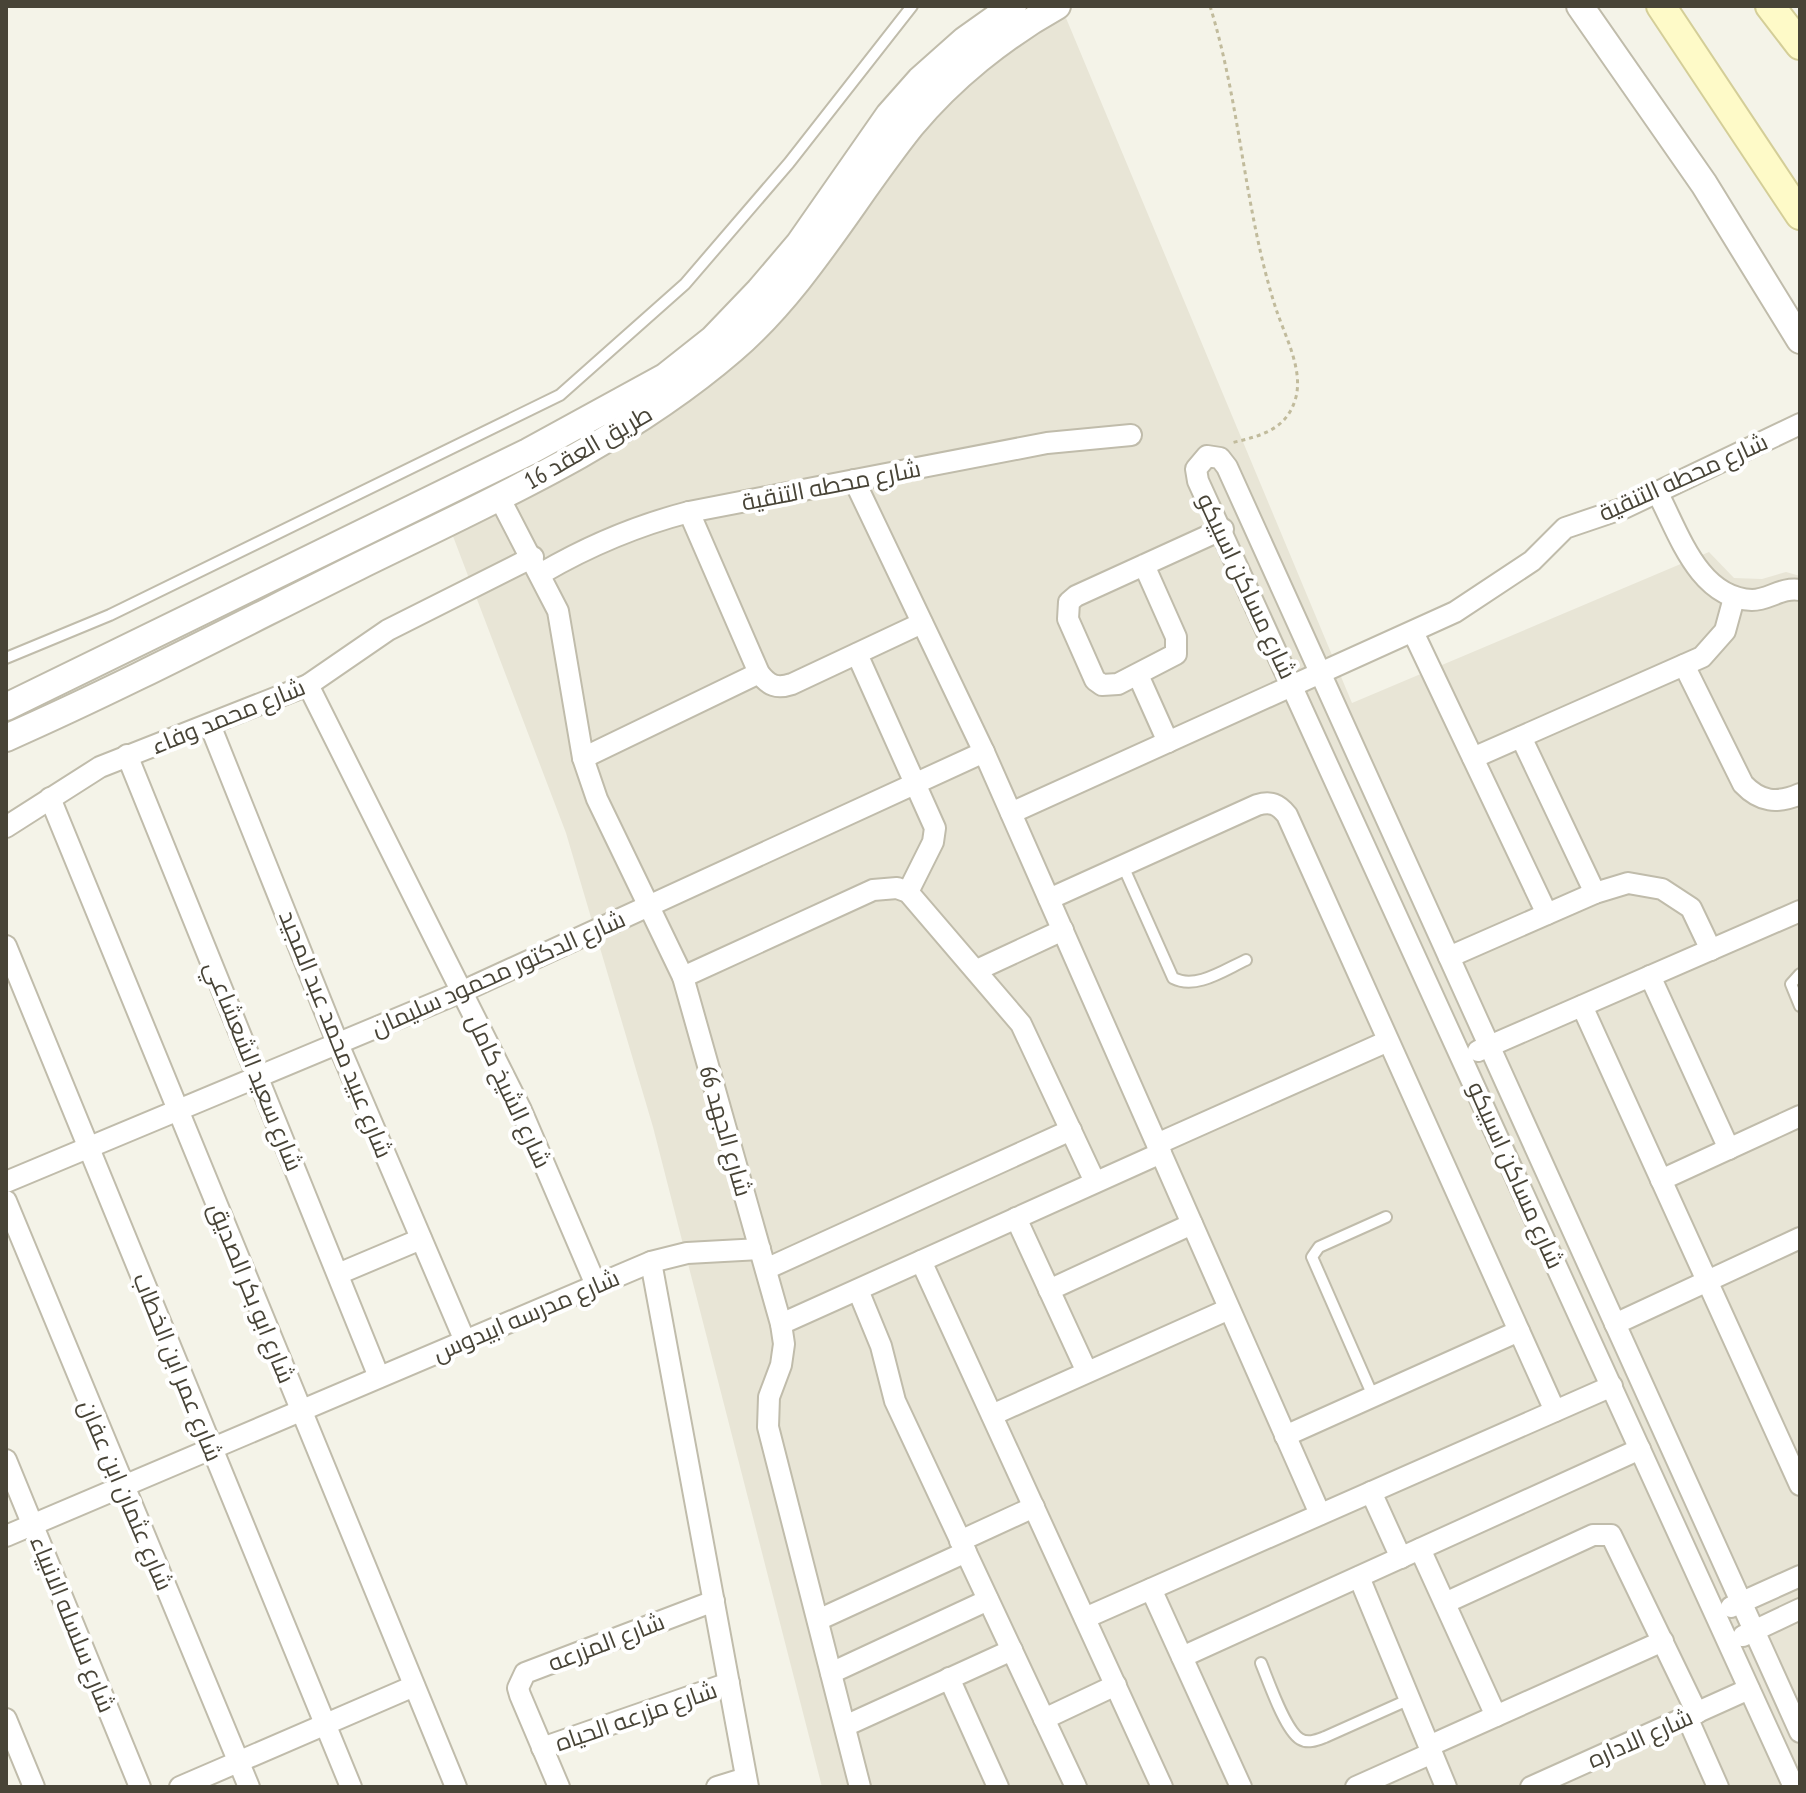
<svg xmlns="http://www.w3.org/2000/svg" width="1806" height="1793" viewBox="0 0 1806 1793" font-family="'PT Sans Narrow',Cairo,sans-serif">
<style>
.residential{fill:#e8e5d6}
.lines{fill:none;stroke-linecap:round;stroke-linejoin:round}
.service-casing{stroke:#c0bcab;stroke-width:14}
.minor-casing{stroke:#c0bcab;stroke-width:24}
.tertiary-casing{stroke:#c0bcab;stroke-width:30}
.secondary-casing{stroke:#d4ce98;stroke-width:32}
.path{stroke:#c1bb9c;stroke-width:3;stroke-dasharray:4 4;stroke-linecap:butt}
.service{stroke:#fff;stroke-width:10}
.minor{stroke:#fff;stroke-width:20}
.tertiary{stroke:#fff;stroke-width:26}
.secondary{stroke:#fefac8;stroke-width:28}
.labels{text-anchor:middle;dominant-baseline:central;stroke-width:8;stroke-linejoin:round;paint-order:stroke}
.street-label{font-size:24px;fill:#484437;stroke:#fff}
</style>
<rect width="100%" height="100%" fill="#f4f3e8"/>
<!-- residential -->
<path class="residential" d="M1061 6 1352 703 1709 552 1734 578 1762 579 1786 572 1800 576V1787H822L653 1127 566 833 443 510 592 438 682 382 909 104Z"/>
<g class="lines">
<!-- service casing -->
<g class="service-casing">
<g id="service">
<path d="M6 658 110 615 560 395 685 284 789 163 912 6"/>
<path d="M1123 866 1173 978C1196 990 1224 970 1246 960"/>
<path d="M1800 974 1791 984 1800 1006"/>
<path d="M1373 1396 1312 1257 1319 1247 1386 1217"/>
<path d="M1261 1663C1268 1680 1285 1730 1300 1739 1308 1744 1317 1740 1325 1737L1410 1699"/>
</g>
</g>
<!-- minor casing -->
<g class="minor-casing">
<g id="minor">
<path d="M854 480 984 752 1320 1514"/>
<path d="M1657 492C1679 533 1698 598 1752 600 1769 600 1781 587 1800 590"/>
<path d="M499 497 558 611 583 758 597 799 683 977 781 1324 784 1344 781 1365 769 1397 768 1427 860 1787"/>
<path d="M689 512 759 673C769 686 777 689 792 684L922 623"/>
<path d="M1144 565 1176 637V654L1118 684 1102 685 1095 680 1068 619 1069 602 1076 596 1223 529"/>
<path d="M542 573C590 545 635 526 689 512L1047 443 1131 435"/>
<path d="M1413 632 1547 914"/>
<path d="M857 654 935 828 933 842 908 892"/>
<path d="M1684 665 1743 784C1760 802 1777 804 1800 794"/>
<path d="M1138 675 1168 742"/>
<path d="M308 685 521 1110 596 1285"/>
<path d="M210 725 338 1044 465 1341"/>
<path d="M1521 737 1595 893"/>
<path d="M127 755 379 1377"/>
<path d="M583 758 759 673"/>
<path d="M1473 758 1702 657 1725 631 1734 598"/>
<path d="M50 798 456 1787"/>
<path d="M1011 813 1455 612 1532 561 1565 528 1624 508 1800 424"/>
<path d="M6 827 100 767 308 685 388 630 533 557"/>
<path d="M1049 899 1257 805C1271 801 1278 804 1287 815L1555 1411"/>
<path d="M6 946 351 1787"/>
<path d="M1449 957 1595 893 1628 883 1662 889 1691 908 1711 950"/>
<path d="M977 970 1063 930"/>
<path d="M1650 976 1729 1149"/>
<path d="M683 977 873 890 897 888 908 892 1021 1024 1095 1182"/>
<path d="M1582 1006 1800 1485"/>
<path d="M1478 1051 1800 911"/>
<path d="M1157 1144 1388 1041"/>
<path d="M1661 1180 1800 1116"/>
<path d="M6 1182 461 992 984 752"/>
<path d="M6 1201 249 1787"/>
<path d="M1016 1218 1087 1372"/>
<path d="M921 1261 1162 1787"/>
<path d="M651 1262 748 1787"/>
<path d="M766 1269 1071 1130"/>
<path d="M338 1274 421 1239"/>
<path d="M858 1290 881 1346 895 1401 1076 1787"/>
<path d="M1049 1290 1192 1224"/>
<path d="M781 1324 1161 1153"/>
<path d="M1615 1324 1800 1238"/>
<path d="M992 1415 1229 1309"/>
<path d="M1285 1436 1519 1331"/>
<path d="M6 1460 140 1787"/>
<path d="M1371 1492 1401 1558"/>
<path d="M6 1536 651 1262 687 1253 760 1249"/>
<path d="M960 1541 1034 1507"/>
<path d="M1420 1549 1496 1716"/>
<path d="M1359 1577 1446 1787"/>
<path d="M1151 1589 1241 1787"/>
<path d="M1445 1603 1593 1535H1611L1697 1713"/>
<path d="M1731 1607 1800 1576"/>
<path d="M1085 1618 1612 1386"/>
<path d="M818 1620 966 1552"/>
<path d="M1743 1636 1800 1609"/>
<path d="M1182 1657 1640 1449"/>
<path d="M831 1673 988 1600"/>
<path d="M949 1678 998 1787"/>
<path d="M1687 1717 1718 1787"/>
<path d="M6 1719 34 1787"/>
<path d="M1044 1719 1116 1685"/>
<path d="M845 1726 1012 1650"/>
<path d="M1429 1746 1663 1641"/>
<path d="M542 1748 729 1683"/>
<path d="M180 1787 414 1686"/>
<path d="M559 1787 520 1695 518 1688 525 1673 714 1601"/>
<path d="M717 1787 746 1778"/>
<path d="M1356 1787 1432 1753"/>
<path d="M1531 1787 1749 1689"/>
<path d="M1794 1787 1198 481 1196 469 1207 456 1220 458 1227 467 1800 1732"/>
</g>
</g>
<!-- tertiary casing -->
<g class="tertiary-casing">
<g id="tertiary">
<path d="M1580 6 1704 184 1800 340"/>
<path d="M6 707 528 452 665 377 713 339 759 291 799 244 889 115 920 80 965 40 1013 6"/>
<path d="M6 738C126 685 242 624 359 566 487 503 623 444 732 350 805 287 851 201 911 126 951 78 1003 36 1057 6"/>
</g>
</g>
<!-- secondary casing -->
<g class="secondary-casing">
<g id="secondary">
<path d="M1661 6 1800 215"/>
<path d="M1770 6 1800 45"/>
</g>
</g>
<!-- path -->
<path class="path" d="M1210 6C1241 106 1244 210 1276 309 1285 336 1303 369 1296 397 1287 431 1259 436 1231 443"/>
<!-- service -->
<use href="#service" class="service"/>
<!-- minor -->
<use href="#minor" class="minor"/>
<!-- tertiary -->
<use href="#tertiary" class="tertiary"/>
<!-- secondary -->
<use href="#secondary" class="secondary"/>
</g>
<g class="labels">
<!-- street labels -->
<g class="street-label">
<text transform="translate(588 447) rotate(-30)">طريق العقد 16</text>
<text transform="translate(1683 477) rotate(-24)">شارع محطه التنقية</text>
<text transform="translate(831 485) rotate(-11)">شارع محطه التنقية</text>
<text transform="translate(1247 586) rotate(65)">شارع مساكن اسبيكو</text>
<text transform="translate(228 716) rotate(-22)">شارع محمد وفاء</text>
<text transform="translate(498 973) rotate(-24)">شارع الدكتور محمود سليمان</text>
<text transform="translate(336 1034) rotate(68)">شارع عبيد محمد عبد المجيد</text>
<text transform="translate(254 1066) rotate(68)">شارع سعيد الشعشاعي</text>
<text transform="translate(509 1091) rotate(65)">شارع الشيخ كامل</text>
<text transform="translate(726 1131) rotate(74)">شارع الجهد 66</text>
<text transform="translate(1516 1175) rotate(66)">شارع مساكن اسبيكو</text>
<text transform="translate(252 1293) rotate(68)">شارع ابو بكر الصديق</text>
<text transform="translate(526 1315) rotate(-23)">شارع مدرسه ابيدوس</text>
<text transform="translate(178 1367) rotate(68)">شارع عمر ابن الخطاب</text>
<text transform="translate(126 1495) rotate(67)">شارع عثمان ابن عفان</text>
<text transform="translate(73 1624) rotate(68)">شارع سلسله الانبياء</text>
<text transform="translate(606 1642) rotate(-21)">شارع المزرعه</text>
<text transform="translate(636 1716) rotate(-19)">شارع مزرعه الحياه</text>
<text transform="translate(1640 1738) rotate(-24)">شارع الاداره</text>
</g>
</g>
<!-- border -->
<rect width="1806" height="1793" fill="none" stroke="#484437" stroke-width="16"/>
</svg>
